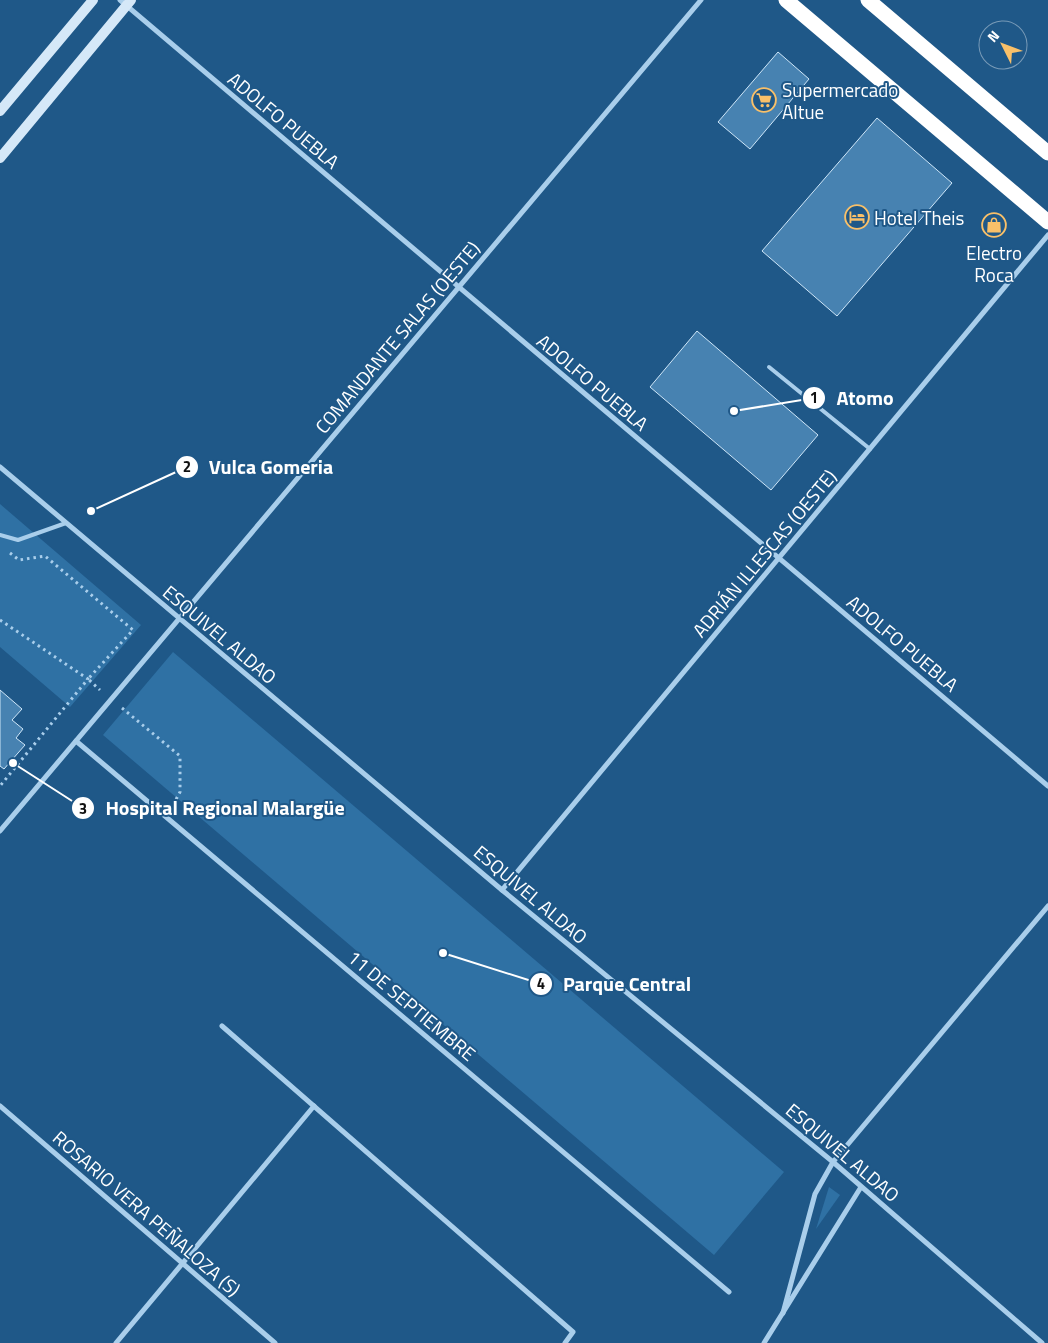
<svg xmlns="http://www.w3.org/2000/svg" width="1048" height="1343" viewBox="0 0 1048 1343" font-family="'Titillium Web',sans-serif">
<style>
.green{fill:#2f71a4}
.building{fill:#4782b1;stroke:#cee6f8}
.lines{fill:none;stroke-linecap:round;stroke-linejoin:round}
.path{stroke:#a9ceeb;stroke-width:3;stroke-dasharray:2.5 4;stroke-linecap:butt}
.lane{stroke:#a9ceeb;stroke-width:4}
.street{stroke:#a9ceeb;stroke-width:5}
.secondary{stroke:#d5e8f8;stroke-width:10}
.highway{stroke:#fff;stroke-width:15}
.labels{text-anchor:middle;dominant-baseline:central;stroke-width:4;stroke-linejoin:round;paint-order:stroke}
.poi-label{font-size:19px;fill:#fff;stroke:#1f5888;text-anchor:start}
.street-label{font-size:19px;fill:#fff;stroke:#1f5888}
.leader{fill:none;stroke:#fff;stroke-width:2}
.callout-dot{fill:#fff;stroke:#1f5888;stroke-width:2}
.mark-label{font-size:15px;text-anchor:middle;font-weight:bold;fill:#111}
.callout-label{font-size:20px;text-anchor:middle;font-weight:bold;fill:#fff;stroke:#1f5888;stroke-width:4;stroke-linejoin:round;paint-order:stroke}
</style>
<rect width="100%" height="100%" fill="#1f5888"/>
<!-- green -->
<g class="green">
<path d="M0 504 141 625 70 707 0 647Z"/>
<path d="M173 652 784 1172 714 1255 103 735Z"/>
<path d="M829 1187 840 1195 816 1229Z"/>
</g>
<!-- building -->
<g class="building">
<path d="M778 52 809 79 750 149 718 122Z"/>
<path d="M877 118 952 183 837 316 762 251Z"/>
<path d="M697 331 818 435 771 490 650 387Z"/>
<path d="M0 690 22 709 12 720 23 729 16 738 25 745 4 769 0 766Z"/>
</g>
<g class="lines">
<!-- path -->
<g class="path">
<path d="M10 553 19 560 45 556 133 630 88 679 100 690"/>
<path d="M0 620 88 679 0 786"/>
<path d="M122 708 180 756V792L173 805"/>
</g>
<!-- lane -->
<g class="lane">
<path d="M769 367 870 449"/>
<path d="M0 535 18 540 66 523"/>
</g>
<!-- street -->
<g class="street">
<path d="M120 0 1048 786"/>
<path d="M0 467 502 890 833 1162 1042 1343"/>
<path d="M76 741 729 1292"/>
<path d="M0 831 701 0"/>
<path d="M502 890 1048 235"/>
<path d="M222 1026 573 1332 565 1343"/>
<path d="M0 1106 275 1343"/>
<path d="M783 1313 815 1194 833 1162 1048 906"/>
<path d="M116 1343 314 1106"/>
<path d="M764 1343 861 1187"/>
</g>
<!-- secondary -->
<g class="secondary">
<path d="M0 111 93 0"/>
<path d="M0 158 131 0"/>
</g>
<!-- highway -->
<g class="highway">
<path d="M786 0 1048 222"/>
<path d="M868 0 1048 153"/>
</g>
</g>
<!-- icons -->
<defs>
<g id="supermarket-ring" transform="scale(1.25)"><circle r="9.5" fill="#1f5888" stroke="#f9c069" stroke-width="1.5"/><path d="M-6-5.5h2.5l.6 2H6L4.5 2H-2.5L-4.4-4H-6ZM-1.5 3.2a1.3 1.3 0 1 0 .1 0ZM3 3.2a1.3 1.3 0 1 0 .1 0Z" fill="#f9c069"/></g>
<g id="hotel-ring" transform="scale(1.25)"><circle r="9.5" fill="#1f5888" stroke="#f9c069" stroke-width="1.5"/><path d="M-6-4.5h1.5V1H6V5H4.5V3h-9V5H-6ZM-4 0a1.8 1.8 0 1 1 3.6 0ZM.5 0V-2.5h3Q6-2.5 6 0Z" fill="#f9c069"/></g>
<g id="shop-ring" transform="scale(1.25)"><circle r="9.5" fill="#1f5888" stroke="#f9c069" stroke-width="1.5"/><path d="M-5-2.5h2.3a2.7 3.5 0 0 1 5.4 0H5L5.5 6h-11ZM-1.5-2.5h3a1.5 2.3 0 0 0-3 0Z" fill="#f9c069"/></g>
</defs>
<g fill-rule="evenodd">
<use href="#supermarket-ring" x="764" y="100"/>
<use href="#hotel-ring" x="857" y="217"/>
<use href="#shop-ring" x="994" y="225"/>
</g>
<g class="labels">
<!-- poi labels -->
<g class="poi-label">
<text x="782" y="89">Supermercado<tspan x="782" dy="22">Altue</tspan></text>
<text x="874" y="217">Hotel Theis</text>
<text x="994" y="252" text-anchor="middle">Electro<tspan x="994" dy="22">Roca</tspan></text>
</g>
<!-- street labels -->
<g class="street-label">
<text transform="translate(284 120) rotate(40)">ADOLFO PUEBLA</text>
<text transform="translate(397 337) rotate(-50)">COMANDANTE SALAS (OESTE)</text>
<text transform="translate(593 382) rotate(40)">ADOLFO PUEBLA</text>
<text transform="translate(764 553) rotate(-50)">ADRIÁN ILLESCAS (OESTE)</text>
<text transform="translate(220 634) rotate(40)">ESQUIVEL ALDAO</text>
<text transform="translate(903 643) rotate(40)">ADOLFO PUEBLA</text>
<text transform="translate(531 894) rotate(40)">ESQUIVEL ALDAO</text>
<text transform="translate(412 1005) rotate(40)">11 DE SEPTIEMBRE</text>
<text transform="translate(843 1152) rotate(40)">ESQUIVEL ALDAO</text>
<text transform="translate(147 1213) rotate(41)">ROSARIO VERA PEÑALOZA (S)</text>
</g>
</g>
<!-- callouts -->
<path class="leader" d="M734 411L814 398M91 511L187 467M13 763L83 808M443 953L541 984"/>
<g class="callout-dot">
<circle cx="734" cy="411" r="5"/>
<circle cx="91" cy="511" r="5"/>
<circle cx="13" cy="763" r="5"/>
<circle cx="443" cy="953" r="5"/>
<circle cx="814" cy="398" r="12"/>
<circle cx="187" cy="467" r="12"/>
<circle cx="83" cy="808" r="12"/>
<circle cx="541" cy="984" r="12"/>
</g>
<g class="mark-label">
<text x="814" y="403">1</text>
<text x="187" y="472">2</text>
<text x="83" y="814">3</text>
<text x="541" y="989">4</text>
</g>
<g class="callout-label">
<text x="865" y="405">Atomo</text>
<text x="271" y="474">Vulca Gomeria</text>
<text x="225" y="815">Hospital Regional Malargüe</text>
<text x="627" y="991">Parque Central</text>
</g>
<!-- north arrow -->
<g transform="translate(1003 45) rotate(312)"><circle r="24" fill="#1f5888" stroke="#799bb8"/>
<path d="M0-4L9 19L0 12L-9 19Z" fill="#f9c069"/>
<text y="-8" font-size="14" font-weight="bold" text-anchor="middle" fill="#ffffff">N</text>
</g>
</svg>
